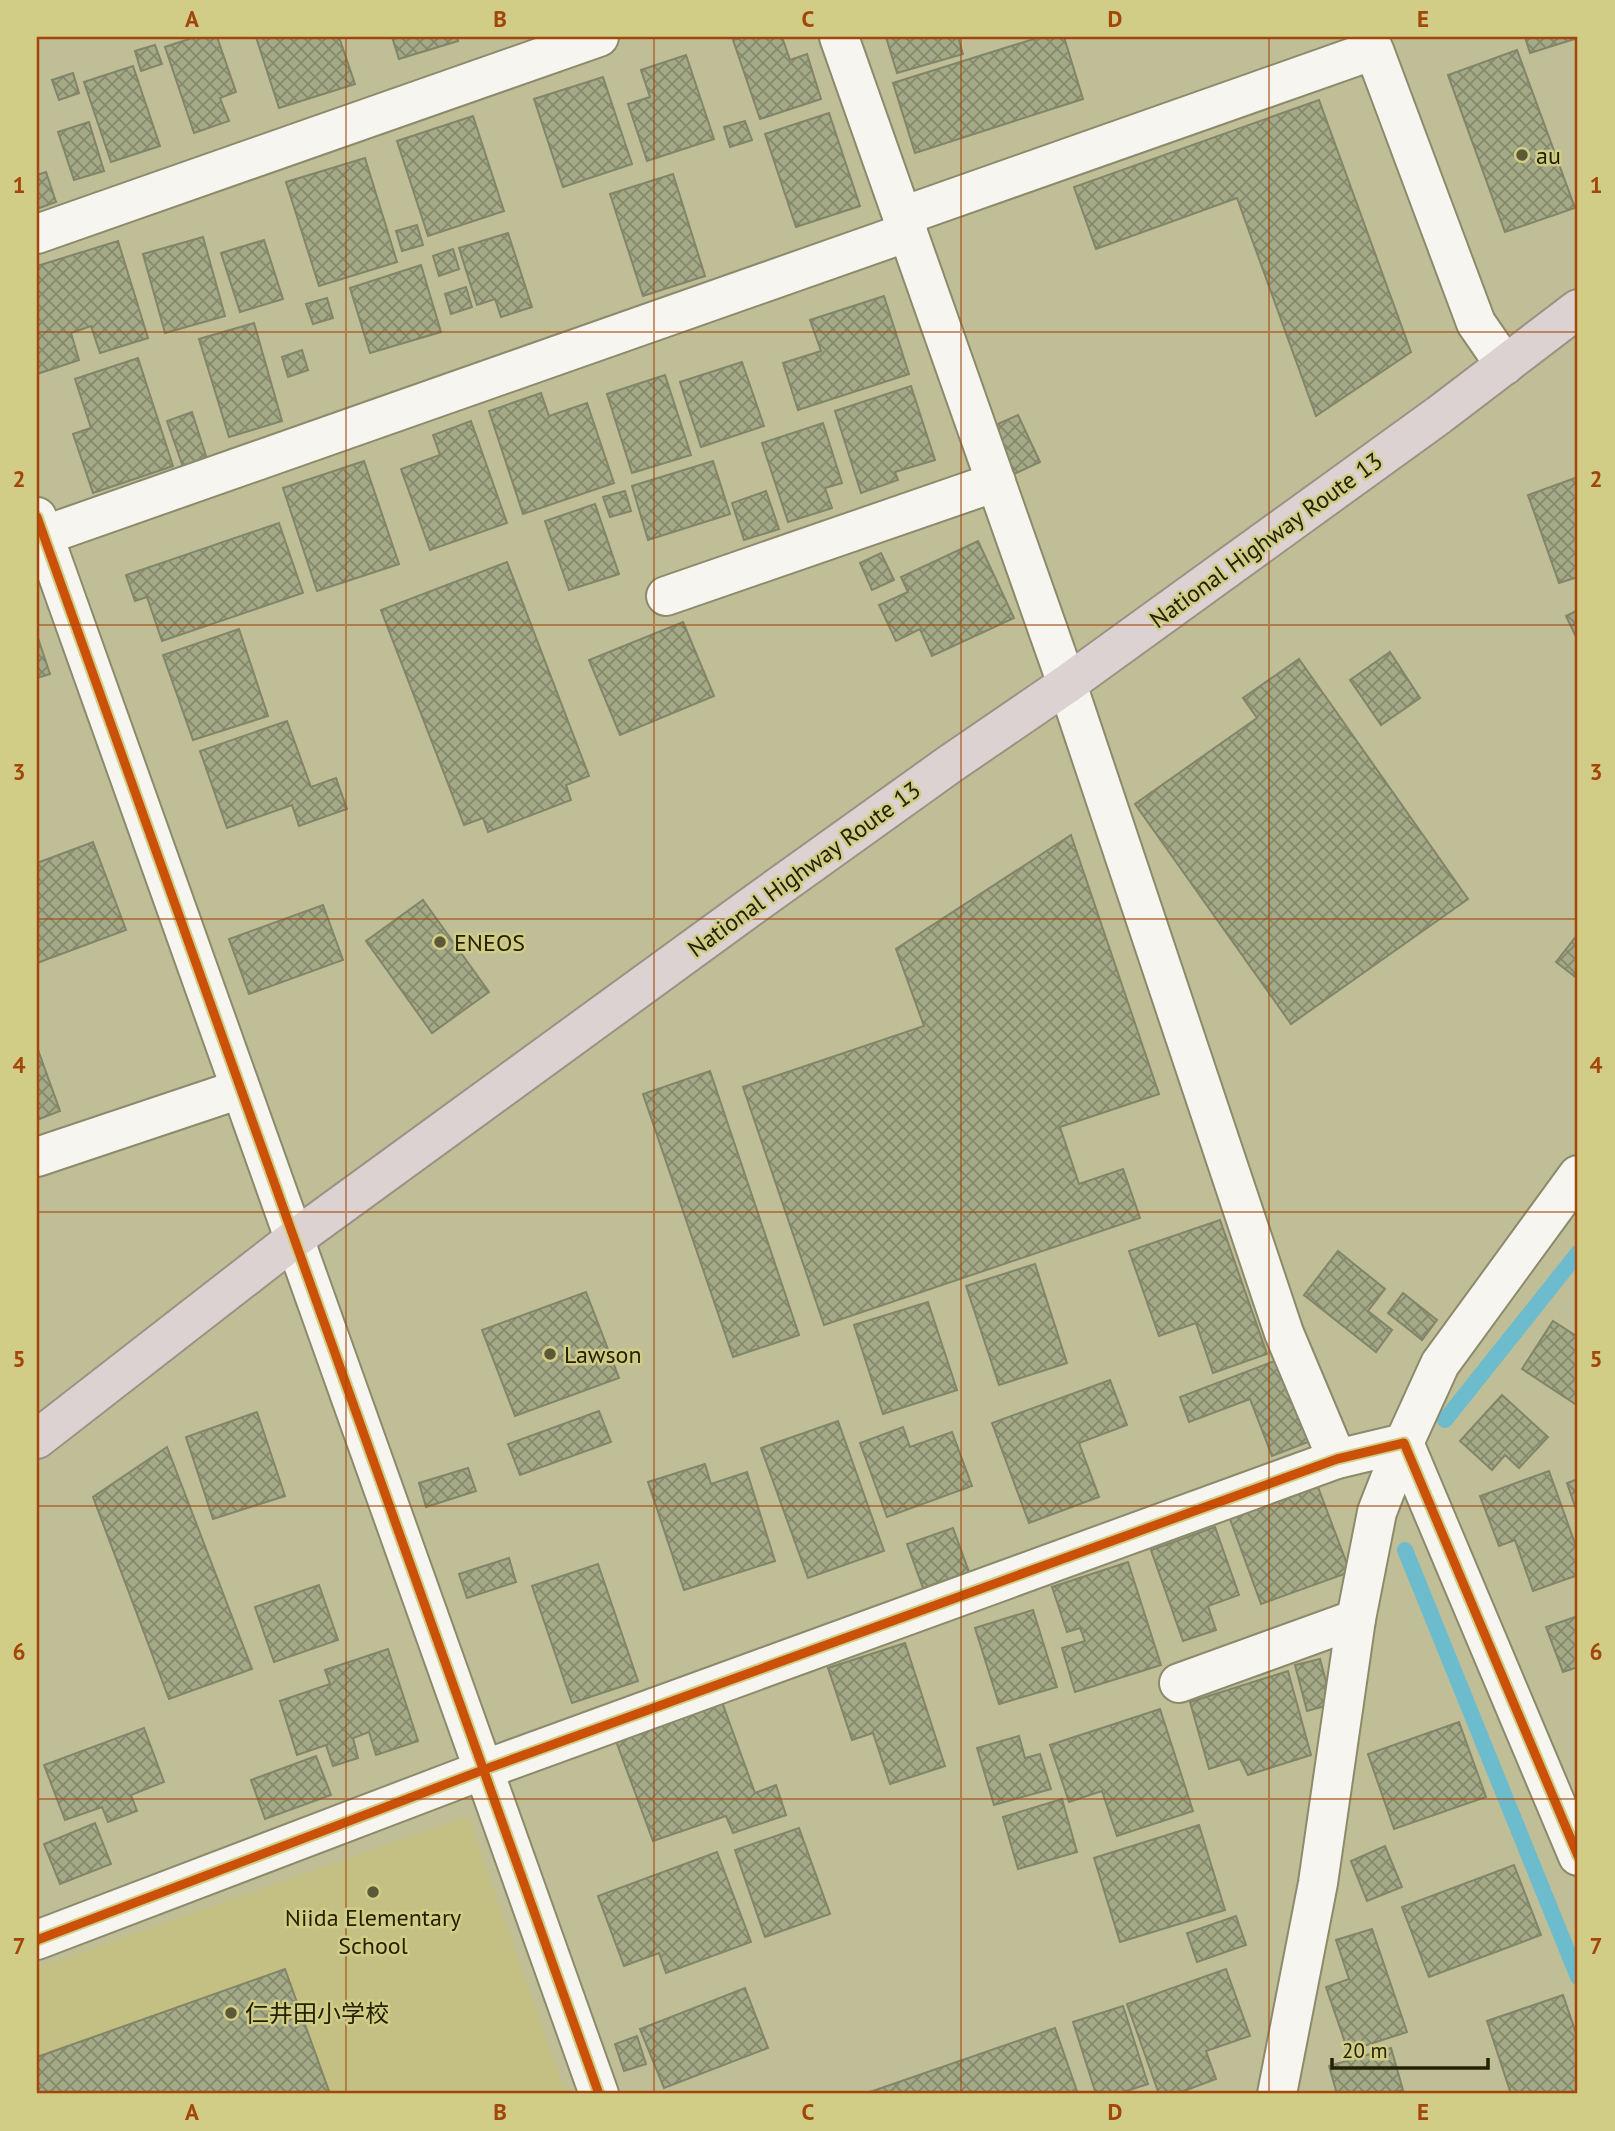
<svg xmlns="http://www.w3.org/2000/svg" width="1615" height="2131" viewBox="0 0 1615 2131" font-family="'PT Sans','Noto Sans JP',sans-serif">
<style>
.built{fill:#c4c083}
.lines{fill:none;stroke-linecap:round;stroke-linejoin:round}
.stream{stroke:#6cbccd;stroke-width:16}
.building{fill:url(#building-cross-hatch);stroke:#828568;stroke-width:2}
.street-casing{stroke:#8c8a6b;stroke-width:42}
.highway-casing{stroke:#9d9184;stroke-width:42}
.street{stroke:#f6f5ef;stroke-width:38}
.highway{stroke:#dcd2d2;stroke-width:38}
.cycleway-casing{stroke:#d1cd86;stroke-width:13}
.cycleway{stroke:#cb510b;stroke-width:9}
.grid{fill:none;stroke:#a3460a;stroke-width:2;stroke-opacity:0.55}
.poi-dot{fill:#5b5938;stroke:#d1cd86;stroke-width:2.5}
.labels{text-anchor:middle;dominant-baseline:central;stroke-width:5;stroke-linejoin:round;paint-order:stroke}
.poi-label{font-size:24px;fill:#242205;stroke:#d1cd86;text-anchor:start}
.street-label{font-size:24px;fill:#242205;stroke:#d1cd86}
.neatline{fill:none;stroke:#a3460a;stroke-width:2.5}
.grid-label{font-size:23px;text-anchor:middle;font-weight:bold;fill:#a3460a}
</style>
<defs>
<pattern id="building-cross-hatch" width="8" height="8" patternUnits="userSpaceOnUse" patternTransform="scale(1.75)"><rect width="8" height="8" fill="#a4a987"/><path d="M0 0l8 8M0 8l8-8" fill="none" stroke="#85896c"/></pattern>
</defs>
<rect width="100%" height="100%" fill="#c0be97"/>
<!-- built -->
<path class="built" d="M468 1816 566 2094H37V1968Z"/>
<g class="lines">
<!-- stream -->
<g class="stream">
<path d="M1445 1420 1578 1253"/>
<path d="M1405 1550 1578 1977"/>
</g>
</g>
<!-- building -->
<g class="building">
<path d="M195 37H217L236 92 220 98 229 121 194 133 165 47Z"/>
<path d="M256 37H339L355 84 279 108Z"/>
<path d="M392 37H457L458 41 399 59Z"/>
<path d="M744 37H782L790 60 807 54 821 99 760 119 733 40Z"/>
<path d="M886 37H958L963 54 897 73Z"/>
<path d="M1040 37H1064L1083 99 915 153 893 83Z"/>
<path d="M1525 37H1578V38L1530 53Z"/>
<path d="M155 45 162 64 141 71 135 51Z"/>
<path d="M1517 50 1575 208 1505 232 1448 75Z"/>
<path d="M686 55 714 139 647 161 628 104 650 97 641 70Z"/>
<path d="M133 66 160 146 111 162 84 82Z"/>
<path d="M73 73 79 93 59 100 52 80Z"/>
<path d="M603 77 632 164 563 187 534 99Z"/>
<path d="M1319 100 1411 352 1316 416 1237 198 1096 249 1074 187Z"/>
<path d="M829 113 860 206 796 227 765 134Z"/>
<path d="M473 116 504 211 428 236 397 141Z"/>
<path d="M745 121 752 140 730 147 724 127Z"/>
<path d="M89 122 104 171 74 180 58 132Z"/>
<path d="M365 158 397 262 319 286 286 182Z"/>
<path d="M46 172 56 202 37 209V175Z"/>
<path d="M673 174 705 276 643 296 610 194Z"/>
<path d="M417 225 423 245 402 251 396 231Z"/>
<path d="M508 233 532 307 501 317 495 299 477 305 459 248Z"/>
<path d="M203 237 225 316 165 333 143 254Z"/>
<path d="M264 240 283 299 240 312 221 253Z"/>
<path d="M118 241 148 338 100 353 91 326 71 333 79 360 37 374V266Z"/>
<path d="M453 249 459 269 439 276 433 256Z"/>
<path d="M421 265 441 332 370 353 350 288Z"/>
<path d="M466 287 472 307 451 314 445 294Z"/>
<path d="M884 296 909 374 798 410 783 363 821 351 810 320Z"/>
<path d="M327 298 333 318 313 324 306 304Z"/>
<path d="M254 323 282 421 229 437 199 339Z"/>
<path d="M302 350 308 370 288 377 282 357Z"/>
<path d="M138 358 173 466 93 493 73 434 91 428 75 379Z"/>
<path d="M742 362 764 426 701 447 680 382Z"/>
<path d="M665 375 691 455 632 473 607 394Z"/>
<path d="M911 386 935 460 895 472 898 480 861 493 835 411Z"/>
<path d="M541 393 549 416 587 403 614 483 523 514 489 411Z"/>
<path d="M192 412 207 459 183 467 167 421Z"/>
<path d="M1018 415 1040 462 1014 474 991 427Z"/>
<path d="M471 421 507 523 430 550 401 469 440 455 433 435Z"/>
<path d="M823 423 842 483 825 488 832 508 788 522 762 443Z"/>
<path d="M364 461 399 564 317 591 283 488Z"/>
<path d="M713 461 730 514 648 540 632 486Z"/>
<path d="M1578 477V577L1559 583 1528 495Z"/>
<path d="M625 491 631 511 610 517 603 497Z"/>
<path d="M766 491 779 529 744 540 732 503Z"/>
<path d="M595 504 619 574 569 590 545 521Z"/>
<path d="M279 523 303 593 162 641 147 597 135 601 126 575Z"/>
<path d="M978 541 1014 618 932 656 920 629 896 641 879 605 908 592 901 577Z"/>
<path d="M881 553 894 580 872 590 860 563Z"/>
<path d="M507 562 589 776 566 785 571 800 488 832 483 818 464 825 381 610Z"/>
<path d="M1578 610V641L1566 616Z"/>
<path d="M683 622 714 696 620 735 589 660Z"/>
<path d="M239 629 268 716 193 740 163 655Z"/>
<path d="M37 635 50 674 37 678Z"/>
<path d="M1390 652 1420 698 1381 725 1350 680Z"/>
<path d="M1299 659 1468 899 1291 1024 1135 804 1257 718 1243 698Z"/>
<path d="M287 721 311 787 336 778 347 809 299 826 292 805 227 828 200 751Z"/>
<path d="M1071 835 1159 1094 1060 1127 1079 1184 1123 1169 1140 1218 824 1325 743 1087 924 1026 896 949Z"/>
<path d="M93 842 126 930 37 963V863Z"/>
<path d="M423 900 489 992 432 1033 366 941Z"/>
<path d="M323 905 343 960 249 994 229 939Z"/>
<path d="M1578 934V979L1556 962Z"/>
<path d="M37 1047 60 1111 37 1120Z"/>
<path d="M710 1071 799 1335 733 1357 643 1094Z"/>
<path d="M1220 1220 1267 1354 1213 1373 1196 1323 1159 1336 1129 1251Z"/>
<path d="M1338 1251 1385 1289 1368 1311 1392 1330 1376 1352 1304 1295Z"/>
<path d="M1035 1264 1067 1363 999 1385 966 1286Z"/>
<path d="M586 1292 619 1378 515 1416 482 1330Z"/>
<path d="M1403 1293 1437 1320 1422 1340 1388 1313Z"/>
<path d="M928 1302 957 1390 883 1414 854 1325Z"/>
<path d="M1553 1321 1578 1337V1406L1522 1369Z"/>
<path d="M1285 1357 1316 1439 1272 1456 1250 1399 1189 1422 1180 1397Z"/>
<path d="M1110 1380 1127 1425 1079 1443 1099 1497 1029 1523 992 1423Z"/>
<path d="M1502 1395 1548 1437 1519 1468 1505 1455 1492 1470 1460 1441Z"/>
<path d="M599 1411 611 1442 520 1475 508 1444Z"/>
<path d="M257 1412 285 1496 213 1519 186 1437Z"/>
<path d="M838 1421 884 1551 808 1578 761 1448Z"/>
<path d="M903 1427 910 1447 952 1432 972 1486 887 1517 860 1443Z"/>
<path d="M167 1447 252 1669 169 1699 93 1497Z"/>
<path d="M705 1464 711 1484 747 1472 775 1561 684 1590 648 1482Z"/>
<path d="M468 1468 476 1491 426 1507 419 1483Z"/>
<path d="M1549 1471 1578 1552V1575L1533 1591 1515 1540 1499 1546 1480 1496Z"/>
<path d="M1578 1479V1515L1567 1483Z"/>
<path d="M1318 1487 1350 1572 1261 1604 1230 1519Z"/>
<path d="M1215 1527 1239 1595 1208 1606 1216 1630 1183 1641 1151 1550Z"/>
<path d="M953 1528 969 1572 923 1588 907 1544Z"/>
<path d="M509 1558 516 1582 467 1598 459 1574Z"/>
<path d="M1128 1562 1161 1665 1075 1692 1062 1648 1085 1641 1080 1628 1067 1632 1052 1587Z"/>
<path d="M598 1564 638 1681 572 1703 532 1586Z"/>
<path d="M319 1585 338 1640 274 1662 255 1607Z"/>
<path d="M1033 1610 1057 1687 999 1704 975 1628Z"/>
<path d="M1578 1616V1667L1563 1672 1546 1627Z"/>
<path d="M905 1643 945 1766 890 1784 873 1733 852 1740 828 1668Z"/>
<path d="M388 1649 418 1741 376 1755 369 1732 353 1738 358 1758 333 1766 326 1745 297 1755 280 1701 330 1684 325 1670Z"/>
<path d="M1320 1659 1332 1704 1307 1711 1295 1665Z"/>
<path d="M1288 1671 1311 1755 1248 1775 1240 1759 1209 1769 1190 1702Z"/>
<path d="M722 1702 755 1793 776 1785 786 1815 733 1833 726 1816 653 1841 616 1741Z"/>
<path d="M1160 1709 1193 1811 1117 1836 1102 1791 1069 1802 1050 1745Z"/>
<path d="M1459 1722 1486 1797 1394 1829 1368 1754Z"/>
<path d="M144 1728 164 1782 131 1795 137 1811 108 1822 102 1807 65 1820 44 1765Z"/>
<path d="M1019 1736 1025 1758 1040 1754 1051 1789 994 1805 977 1748Z"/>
<path d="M316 1756 331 1795 265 1819 251 1780Z"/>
<path d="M1062 1799 1077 1852 1018 1869 1003 1817Z"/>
<path d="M95 1823 111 1864 60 1884 44 1844Z"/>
<path d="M1199 1825 1225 1910 1120 1942 1094 1858Z"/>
<path d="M799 1828 830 1914 765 1937 735 1850Z"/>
<path d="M1385 1846 1402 1887 1367 1901 1351 1861Z"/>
<path d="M717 1852 751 1942 666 1973 659 1953 624 1966 598 1896Z"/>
<path d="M1514 1865 1541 1935 1429 1977 1402 1907Z"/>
<path d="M1236 1916 1246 1945 1197 1962 1187 1933Z"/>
<path d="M1372 1929 1407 2032 1348 2051 1326 1987 1349 1979 1336 1940Z"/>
<path d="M285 1969 330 2094H37V2057Z"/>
<path d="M1226 1969 1250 2036 1206 2051 1216 2079 1176 2094H1159L1127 2004Z"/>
<path d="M745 1988 768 2048 664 2088 640 2029Z"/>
<path d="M1563 1995 1578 2039V2094H1511L1487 2021Z"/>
<path d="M1123 2006 1148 2084 1117 2094H1096L1073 2022Z"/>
<path d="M1055 2028 1078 2094H864Z"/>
<path d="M637 2036 646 2064 624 2071 615 2044Z"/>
<path d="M1391 2048 1403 2090 1387 2094H1337L1329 2066Z"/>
</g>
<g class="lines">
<!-- street casing -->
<g class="street-casing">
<g id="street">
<path d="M839 37 1067 684 1284 1333 1337 1459"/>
<path d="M903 216 1374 50 1476 323 1505 365"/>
<path d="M37 234 599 37"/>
<path d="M37 517 599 2094"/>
<path d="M37 538 908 232"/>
<path d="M666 596 996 482"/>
<path d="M37 1157 240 1089"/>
<path d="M1179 1683 1356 1619"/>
<path d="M37 1940 483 1770 1337 1459 1404 1443 1578 1856"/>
<path d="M1277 2094 1318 1883 1356 1619 1377 1512 1404 1443 1440 1364 1578 1175"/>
</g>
</g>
<!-- highway casing -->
<g class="highway-casing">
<path id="highway" d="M37 1439 293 1240 749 908 950 764 1067 684 1439 415 1578 309"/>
</g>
<!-- street -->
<use href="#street" class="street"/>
<!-- highway -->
<use href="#highway" class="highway"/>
<!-- cycleway casing -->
<g class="cycleway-casing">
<g id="cycleway">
<path d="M37 517 599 2094"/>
<path d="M37 1940 483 1770 1337 1459 1404 1443 1578 1856"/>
</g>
</g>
<!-- cycleway -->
<use href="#cycleway" class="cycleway"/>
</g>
<!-- grid -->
<path class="grid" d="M346 37V2094M654 37V2094M961 37V2094M1269 37V2094M37 332H1578M37 625H1578M37 919H1578M37 1212H1578M37 1506H1578M37 1799H1578"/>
<!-- markers -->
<g class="poi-dot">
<circle cx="1522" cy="155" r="7"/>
<circle cx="440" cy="942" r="7"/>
<circle cx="550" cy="1354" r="7"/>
<circle cx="373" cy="1892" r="7"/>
<circle cx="231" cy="2013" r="7"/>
</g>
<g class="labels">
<!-- poi labels -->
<g class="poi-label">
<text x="1536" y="155">au</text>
<text x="454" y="942">ENEOS</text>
<text x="564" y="1354">Lawson</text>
<text x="373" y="1917" text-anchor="middle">Niida Elementary<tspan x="373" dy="28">School</tspan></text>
<text x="245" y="2013">仁井田小学校</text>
</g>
<!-- street labels -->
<g class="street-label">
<text transform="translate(1266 540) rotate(-36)">National Highway Route 13</text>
<text transform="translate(804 869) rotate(-36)">National Highway Route 13</text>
</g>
</g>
<!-- border -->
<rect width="1615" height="2131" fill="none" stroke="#d1cd86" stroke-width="77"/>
<!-- scale -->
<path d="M1332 2058v10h156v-10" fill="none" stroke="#242205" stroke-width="3.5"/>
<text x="1342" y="2058" font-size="21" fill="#242205" stroke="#d1cd86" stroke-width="5" paint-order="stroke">20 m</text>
<rect x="38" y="38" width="1538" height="2054" class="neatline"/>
<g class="grid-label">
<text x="192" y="27">A</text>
<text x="500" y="27">B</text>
<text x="808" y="27">C</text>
<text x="1115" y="27">D</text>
<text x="1423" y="27">E</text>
<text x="19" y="193">1</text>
<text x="1596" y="193">1</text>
<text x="19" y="487">2</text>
<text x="1596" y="487">2</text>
<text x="19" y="780">3</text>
<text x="1596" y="780">3</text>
<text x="19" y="1073">4</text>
<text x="1596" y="1073">4</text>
<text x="19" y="1367">5</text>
<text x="1596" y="1367">5</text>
<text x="19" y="1660">6</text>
<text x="1596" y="1660">6</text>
<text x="19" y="1954">7</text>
<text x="1596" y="1954">7</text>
<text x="192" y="2120">A</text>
<text x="500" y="2120">B</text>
<text x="808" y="2120">C</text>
<text x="1115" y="2120">D</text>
<text x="1423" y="2120">E</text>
</g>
</svg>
